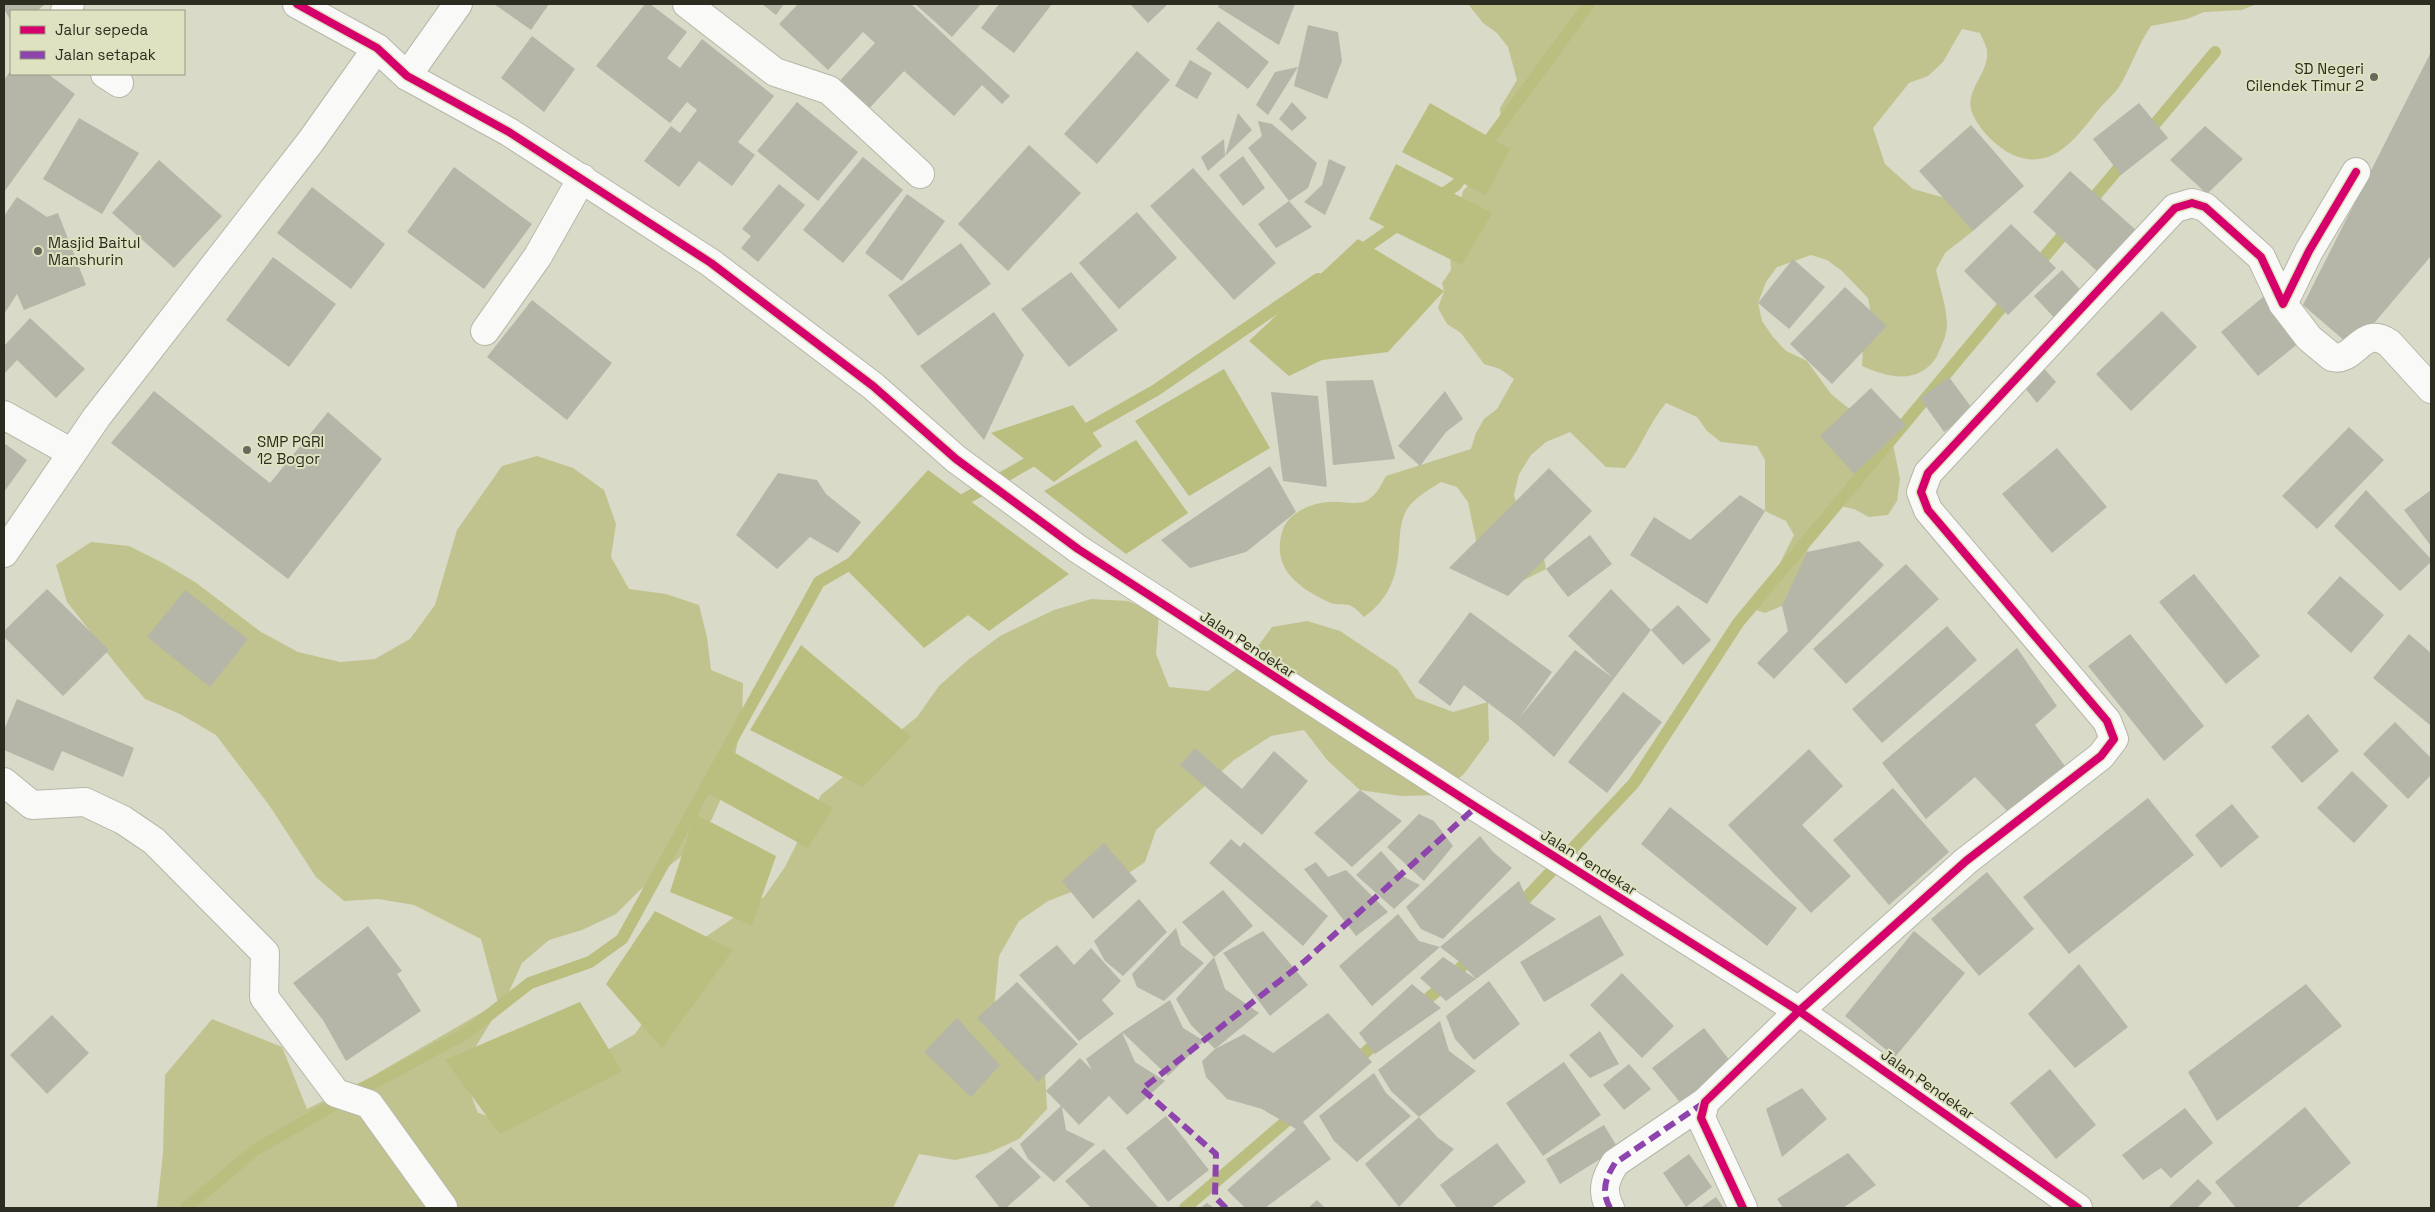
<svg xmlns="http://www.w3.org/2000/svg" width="2435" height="1212" viewBox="0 0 2435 1212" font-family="'Space Grotesk',sans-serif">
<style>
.forest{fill:#c0c38e}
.water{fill:#babe7f}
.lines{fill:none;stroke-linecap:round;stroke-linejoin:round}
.stream{stroke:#babe7f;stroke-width:12}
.building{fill:#b5b6a8}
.minor-casing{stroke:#b6b7a8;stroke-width:30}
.minor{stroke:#f9f9f7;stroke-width:28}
.quiet{stroke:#8e44ad;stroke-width:6;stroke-dasharray:12 6;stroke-linecap:butt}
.cycleway-casing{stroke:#dfe2c0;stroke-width:11}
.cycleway{stroke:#d6006c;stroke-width:8}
.poi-dot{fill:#696a5b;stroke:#dfe2c0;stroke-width:2}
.labels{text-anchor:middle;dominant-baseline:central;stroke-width:4;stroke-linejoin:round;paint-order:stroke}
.poi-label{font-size:15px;fill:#2c2d20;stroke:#dfe2c0;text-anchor:start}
.street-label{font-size:15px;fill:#2c2d20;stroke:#dfe2c0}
</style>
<rect width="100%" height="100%" fill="#d9dac8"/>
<!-- forest -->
<g class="forest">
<path d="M1468 4H2257L2242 10 2204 12 2187 19 2151 26C2139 43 2133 62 2123 80 2118 91 2107 100 2099 109 2077 136 2054 172 2013 155 1997 147 1981 132 1973 115 1962 91 1990 74 1987 50 1986 45 1982 38 1980 33L1962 29 1943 62 1928 76 1909 83 1873 128 1885 164 1913 189 1949 199 1965 209 1973 231 1945 253 1936 270C1940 289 1947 307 1947 327 1946 337 1941 347 1937 356 1920 385 1888 378 1862 366L1863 349 1871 315 1868 298 1842 271 1827 260 1811 255 1777 267 1766 282 1758 303 1762 321 1773 337 1786 351 1807 361 1831 394 1847 407 1880 425 1892 439 1900 479 1897 501 1888 515 1869 517 1854 509 1836 505 1819 516 1807 552 1804 573 1795 590 1782 606 1765 613 1747 607 1755 593 1778 567 1794 535 1786 521 1765 511V460L1757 446 1721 442 1707 431 1697 417 1666 403C1649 423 1641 448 1625 468L1606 467 1570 432 1546 442 1531 455 1519 474 1514 495 1520 516 1542 548 1546 569 1522 581 1479 554 1468 502 1457 487 1441 482C1430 489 1414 498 1407 509 1400 522 1400 533 1399 547 1397 577 1389 599 1364 617 1360 613 1355 607 1349 605 1343 604 1336 605 1331 603 1298 588 1270 568 1283 529 1289 512 1314 502 1330 502 1342 501 1357 506 1368 500 1377 494 1381 485 1386 476L1471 449 1476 433 1484 419 1497 409 1514 379 1500 369 1484 364 1461 333 1447 324 1438 308 1444 291 1442 283 1451 270 1450 253 1463 191 1474 179 1497 140 1501 125 1500 108 1517 80 1508 47 1497 33 1483 23Z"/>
<path d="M537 456 573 468 604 490 616 524 611 557 629 589 666 594 699 605 707 637 711 670 743 683 742 719 735 756 726 787 712 819 691 848 639 891 616 914 582 930 549 940 522 963 508 994 473 1051 466 1082 478 1113 512 1123 602 1053 635 1034 701 940 764 897 785 867 821 795 917 717 939 686 968 660 1000 636 1054 610 1091 599 1128 601 1159 615 1156 654 1169 687 1208 691 1247 661 1272 627 1307 621 1340 631 1397 669 1416 698 1453 712 1488 702 1489 740 1464 774 1437 795 1401 796 1360 790 1328 761 1304 730 1271 736 1234 760 1156 830 1145 862 1117 881 1079 889 1048 901 1019 921 999 956 993 1021 1045 1072 1047 1109 1019 1139 988 1153 955 1160 919 1154 893 1208H157L163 1153 165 1075 212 1019 282 1047 307 1109 371 1077 498 1003 481 939 414 905 378 899 344 901 316 877 269 805 216 735 180 714 145 699 119 668 67 602 56 565 91 542 129 546 163 563 195 582 261 632 298 652 340 662 375 659 410 639 435 605 457 530 502 466Z"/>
</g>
<!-- water -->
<g class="water">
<path d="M1430 103 1510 149 1486 195 1402 152Z"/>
<path d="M1396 164 1492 213 1462 265 1369 219Z"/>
<path d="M1358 239 1444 291 1388 352 1322 360 1289 376 1249 341Z"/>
<path d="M1224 369 1270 448 1189 496 1135 421Z"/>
<path d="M1073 405 1102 446 1054 482 991 433Z"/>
<path d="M1136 440 1188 513 1126 554 1044 491Z"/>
<path d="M928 470 1069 574 989 631 968 615 924 648 842 565Z"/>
<path d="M801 645 911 737 863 787 750 730Z"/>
<path d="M726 748 833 808 808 848 706 792Z"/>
<path d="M695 814 776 856 752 925 670 892Z"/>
<path d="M655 911 733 950 662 1048 606 984Z"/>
<path d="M580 1002 622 1071 500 1134 445 1060Z"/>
</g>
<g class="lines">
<!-- stream -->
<g class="stream">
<path d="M2145 136 2215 52"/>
<path d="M1482 150 1589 4"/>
<path d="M1436 199 1456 185 1468 169"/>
<path d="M2086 207 2128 157"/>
<path d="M1356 254 1405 220"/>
<path d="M2035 268 2072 224"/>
<path d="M1075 436 1156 390 1318 279"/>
<path d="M953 506 1042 455"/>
<path d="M1515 910 1634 783 1738 623 2012 295"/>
<path d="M1416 1009 1447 982 1474 954"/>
<path d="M1352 1064 1382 1038"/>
<path d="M186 1208 255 1150 337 1103 466 1033 530 983 590 962 622 939 819 582 857 560"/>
<path d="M1185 1208 1297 1112"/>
</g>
</g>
<!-- building -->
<g class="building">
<path d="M4 4H45L37 11H11V21L4 9Z"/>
<path d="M494 4H549L531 30Z"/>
<path d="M645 4H650L687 32 667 58 680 68 702 39 774 96 738 142 755 155 732 186 699 161 679 187 644 161 671 126 680 133 697 110 687 102 670 123 596 66Z"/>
<path d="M762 4H784L776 15Z"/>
<path d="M798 4H911L1010 96 1002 104 982 85 954 116 904 71 864 114 834 87 875 43 863 32 828 70 779 24Z"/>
<path d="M915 4H981L952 37Z"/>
<path d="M999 4H1052L1014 53 981 28Z"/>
<path d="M1130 4H1168L1148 23Z"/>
<path d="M1219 4H1295L1279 45 1218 7Z"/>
<path d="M1218 21 1269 62 1248 89 1196 49Z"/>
<path d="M1308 25 1338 32 1342 61 1327 99 1294 86Z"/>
<path d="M532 36 575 69 544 112 501 78Z"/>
<path d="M1137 51 1170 80 1097 164 1064 134Z"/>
<path d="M2431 52V256L2353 348 2303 305Z"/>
<path d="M1190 60 1212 73 1197 99 1175 86Z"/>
<path d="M1298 67 1268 115 1256 105 1275 72Z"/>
<path d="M11 70V74H48L75 94 4 192V80Z"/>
<path d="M797 102 858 152 818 201 757 151Z"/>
<path d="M1292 102 1307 118 1292 131 1279 119Z"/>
<path d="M2139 103 2168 138 2121 175 2093 139Z"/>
<path d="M1238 113 1252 130 1225 156Z"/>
<path d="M79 118 139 153 102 214 43 179Z"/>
<path d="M1258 121 1272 124 1317 163 1308 188 1289 201 1248 148 1262 136Z"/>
<path d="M1971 125 2024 186 1973 231 1919 171Z"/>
<path d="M2205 126 2243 159 2207 194 2170 160Z"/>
<path d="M1224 139 1225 156 1208 171 1201 157Z"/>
<path d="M1029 145 1081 193 1008 271 958 224Z"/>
<path d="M1243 156 1265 188 1243 206 1219 175Z"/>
<path d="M863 157 903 190 843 263 803 230Z"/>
<path d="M1329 159 1346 167 1325 215 1304 202 1322 185Z"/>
<path d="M159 160 222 216 174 268 112 213Z"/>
<path d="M454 167 532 224 484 289 407 232Z"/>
<path d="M1193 168 1276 263 1234 300 1150 206Z"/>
<path d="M2070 171 2137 231 2099 273 2033 212Z"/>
<path d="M779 184 805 205 758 262 741 248 751 236 742 229Z"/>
<path d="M312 187 385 244 351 289 277 233Z"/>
<path d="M907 194 945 221 902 281 865 253Z"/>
<path d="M17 197 47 217 58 213 86 285 24 310 17 294 4 314V216Z"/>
<path d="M1289 201 1312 227 1276 248 1258 224Z"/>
<path d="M1137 212 1177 258 1119 309 1079 263Z"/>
<path d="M2011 224 2056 268 2008 315 1964 271Z"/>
<path d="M961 243 991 284 918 336 888 295Z"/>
<path d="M273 257 336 304 289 367 226 320Z"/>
<path d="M1793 259 1825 287 1789 329 1758 303Z"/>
<path d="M2062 270 2089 299 2061 325 2034 296Z"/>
<path d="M1071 272 1118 330 1069 367 1021 309Z"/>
<path d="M1845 287 1887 326 1832 384 1790 344Z"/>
<path d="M2268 293 2305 338 2258 376 2221 332Z"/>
<path d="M532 300 612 363 567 420 487 357Z"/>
<path d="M2162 311 2197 347 2131 411 2096 374Z"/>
<path d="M994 312 1024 355 984 440 920 366Z"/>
<path d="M30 318 85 369 56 398 17 360 4 374V346Z"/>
<path d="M2040 364 2056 382 2037 403 2021 383Z"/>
<path d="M1949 377 1974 411 1944 432 1920 398Z"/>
<path d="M1373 380 1395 459 1333 465 1326 381Z"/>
<path d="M1871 388 1906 425 1854 474 1820 436Z"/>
<path d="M154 391 270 483 328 412 382 459 288 579 111 443Z"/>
<path d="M1445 391 1463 419 1446 432 1420 466 1398 446Z"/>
<path d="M1271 392 1318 396 1327 487 1283 481Z"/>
<path d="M2349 427 2384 460 2317 529 2282 496Z"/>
<path d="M4 443 27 460 4 492Z"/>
<path d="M2057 448 2107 507 2052 553 2002 494Z"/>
<path d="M1270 466 1296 512 1246 552 1190 568 1161 540Z"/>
<path d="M1549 468 1592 511 1508 596 1449 568Z"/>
<path d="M778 473 817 480 826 494 861 522 838 553 810 537 777 569 736 535Z"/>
<path d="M2366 490 2431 559V562L2400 591 2334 526Z"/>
<path d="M2431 490V546L2404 510Z"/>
<path d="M1740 495 1765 511 1707 604 1630 555 1654 517 1690 540Z"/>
<path d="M1590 535 1612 564 1568 597 1546 569Z"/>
<path d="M1859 541 1884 565 1774 679 1757 663 1788 631 1782 606 1807 552Z"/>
<path d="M1906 564 1939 599 1846 684 1813 649Z"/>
<path d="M2194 574 2260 656 2226 684 2159 602Z"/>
<path d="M2340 576 2384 615 2351 653 2307 613Z"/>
<path d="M47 589 109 650 63 696 4 637V631Z"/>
<path d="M1611 589 1651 630 1554 757 1515 723 1464 685 1450 706 1418 682 1470 612 1552 672 1520 717 1575 650 1613 678 1568 636Z"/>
<path d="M185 590 248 639 210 687 147 637Z"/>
<path d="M1678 605 1711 640 1683 665 1651 630Z"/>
<path d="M1947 626 1977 660 1882 743 1852 709Z"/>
<path d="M2130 634 2204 726 2164 761 2088 666Z"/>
<path d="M2409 634 2431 653 2430 725 2373 678Z"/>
<path d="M2017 648 2057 706 2035 725 2067 769 2011 815 1975 777 1926 819 1882 763Z"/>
<path d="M1623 692 1662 722 1607 793 1568 762Z"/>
<path d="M17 699 134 748 123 777 62 751 53 771 4 750V730Z"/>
<path d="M2308 714 2339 751 2302 783 2271 747Z"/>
<path d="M2395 722 2431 758V775L2408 799 2363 754Z"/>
<path d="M1195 748 1242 789 1274 751 1308 781 1262 835 1180 765Z"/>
<path d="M1809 749 1843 786 1802 825 1851 876 1811 913 1728 825Z"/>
<path d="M2352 771 2388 806 2354 843 2317 808Z"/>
<path d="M1893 788 1949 852 1889 905 1833 840Z"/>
<path d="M1360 790 1402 821 1352 867 1314 833Z"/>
<path d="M2148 798 2194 855 2069 954 2023 897Z"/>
<path d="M2232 804 2259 837 2221 868 2195 835Z"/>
<path d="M1670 807 1797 908 1767 946 1641 844Z"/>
<path d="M1419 814 1434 821 1453 846 1424 881 1387 847Z"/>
<path d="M1480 836 1493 852 1512 868 1443 939 1421 929 1406 907Z"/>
<path d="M1231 839 1240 847 1244 842 1328 916 1303 946 1209 863Z"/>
<path d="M1104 843 1137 881 1093 919 1062 881Z"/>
<path d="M1381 851 1404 877 1420 885 1394 909 1356 875Z"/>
<path d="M1316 862 1328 877 1346 870 1388 912 1356 936 1304 869Z"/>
<path d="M1987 872 2034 929 1979 976 1931 919Z"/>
<path d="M1519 881 1528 902 1556 919 1476 979 1446 1001 1420 978 1443 957 1476 979 1461 963 1440 947 1372 1006 1339 966 1398 914 1419 941 1440 947Z"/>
<path d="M1223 890 1253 926 1214 957 1225 989 1259 1013 1215 1049 1191 1025 1176 999 1214 957 1182 922Z"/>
<path d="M1139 899 1167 932 1123 976 1105 961 1094 941Z"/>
<path d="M1600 915 1624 955 1544 1002 1520 962Z"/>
<path d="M368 926 402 971 397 974 421 1011 346 1061 323 1020 293 983Z"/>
<path d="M1176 928 1181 945 1204 963 1164 1001 1137 987 1132 974Z"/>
<path d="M1263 931 1308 985 1270 1016 1223 953Z"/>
<path d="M1914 931 1965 973 1895 1057 1845 1016Z"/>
<path d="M1057 945 1074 965 1091 948 1121 981 1102 1000 1114 1014 1079 1041 1019 975Z"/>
<path d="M2079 964 2128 1027 2075 1068 2028 1014Z"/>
<path d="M1622 973 1674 1026 1642 1058 1590 1005Z"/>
<path d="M1489 981 1520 1024 1474 1060 1455 1039 1446 1016Z"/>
<path d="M1017 982 1078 1044 1038 1082 977 1018Z"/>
<path d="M1412 984 1441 1008 1375 1054 1359 1033Z"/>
<path d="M2306 984 2342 1026 2217 1121 2188 1072Z"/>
<path d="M1170 1000 1183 1028 1204 1041 1168 1076 1122 1032 1135 1062 1165 1081 1127 1115 1109 1096 1079 1125 1062 1107 1066 1130 1095 1144 1054 1182 1028 1159 1020 1144 1061 1106 1046 1091 1080 1058 1092 1070 1086 1059 1122 1032Z"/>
<path d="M1328 1013 1372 1062 1303 1122 1331 1159 1265 1208H1245L1227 1190 1296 1129 1262 1109 1227 1099 1206 1077 1202 1061 1215 1049 1244 1034 1273 1053Z"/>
<path d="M52 1015 89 1053 47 1094 10 1055Z"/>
<path d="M957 1018 1000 1065 971 1097 924 1052Z"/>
<path d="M1440 1021 1449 1051 1476 1071 1419 1117 1391 1091 1378 1070Z"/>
<path d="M1704 1028 1735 1067 1683 1106 1652 1068Z"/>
<path d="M1600 1031 1619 1064 1590 1078 1569 1055Z"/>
<path d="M1564 1062 1601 1115 1543 1156 1506 1103Z"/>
<path d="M1629 1064 1651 1089 1624 1110 1603 1085Z"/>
<path d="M2050 1069 2096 1125 2056 1159 2010 1103Z"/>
<path d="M1374 1073 1386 1093 1411 1116 1357 1162 1334 1141 1319 1116Z"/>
<path d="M1802 1088 1827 1119 1782 1157 1766 1109Z"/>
<path d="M2305 1107 2351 1163 2296 1208H2236L2215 1182Z"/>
<path d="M2185 1108 2213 1143 2171 1178 2161 1168 2143 1180 2122 1155Z"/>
<path d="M1166 1116 1209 1170 1168 1202 1126 1148Z"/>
<path d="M1419 1117 1438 1138 1454 1149 1399 1207 1365 1164Z"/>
<path d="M1604 1125 1618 1148 1560 1184 1546 1159Z"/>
<path d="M1497 1143 1526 1182 1491 1208H1457L1440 1185Z"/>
<path d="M1011 1147 1041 1177 1006 1208H1000L975 1176Z"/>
<path d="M1104 1149 1159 1208H1091L1065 1181Z"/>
<path d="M1848 1153 1876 1185 1843 1208H1783L1777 1199Z"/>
<path d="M1689 1154 1712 1187 1686 1207 1663 1173Z"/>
<path d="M2198 1179 2212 1193 2197 1208H2168Z"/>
<path d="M1716 1197 1724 1208H1700Z"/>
<path d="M1317 1200 1325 1208H1308Z"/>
<path d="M1207 1203 1214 1208H1200Z"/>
</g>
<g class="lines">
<!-- minor casing -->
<g class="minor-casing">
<g id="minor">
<path d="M297 4 377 48 407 76 509 132 711 263 873 386 956 459 1078 549 1476 807 1799 1011 2078 1208"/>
<path d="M687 4 775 72 829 90 920 174"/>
<path d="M65 11 70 4"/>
<path d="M105 74 119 83"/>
<path d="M407 76 458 4"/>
<path d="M2283 304 2309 338 2332 357C2355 363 2362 324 2389 343L2431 389"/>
<path d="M485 331 538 256 582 178"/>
<path d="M4 415 72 453"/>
<path d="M4 553 96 418 311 141 377 48"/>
<path d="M4 782 32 805 85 802 123 820 154 841 265 953 264 997 336 1093 369 1104 443 1207"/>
<path d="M1610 1208C1601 1191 1605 1179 1615 1163L1705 1102"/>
<path d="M1743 1208 1701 1118 1705 1102 1799 1011 1966 861 2101 756 2114 739 2107 721 1928 510 1921 492 1928 473 2175 208 2192 203 2205 207 2261 257 2283 304 2309 251 2356 172"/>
</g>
</g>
<!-- minor -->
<use href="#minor" class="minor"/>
<!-- quiet -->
<g class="quiet">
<path d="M1226 1208 1215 1197 1216 1154 1142 1089 1305 961 1476 807"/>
<path d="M1610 1208C1601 1191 1605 1179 1615 1163L1705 1102"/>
</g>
<!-- cycleway casing -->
<g class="cycleway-casing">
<g id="cycleway">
<path d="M297 4 377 48 407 76 509 132 711 263 873 386 956 459 1078 549 1476 807 1799 1011 2078 1208"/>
<path d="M1743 1208 1701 1118 1705 1102 1799 1011 1966 861 2101 756 2114 739 2107 721 1928 510 1921 492 1928 473 2175 208 2192 203 2205 207 2261 257 2283 304 2309 251 2356 172"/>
</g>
</g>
<!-- cycleway -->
<use href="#cycleway" class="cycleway"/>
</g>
<!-- markers -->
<g class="poi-dot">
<circle cx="2374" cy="77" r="5"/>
<circle cx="38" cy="251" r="5"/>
<circle cx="247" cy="450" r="5"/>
</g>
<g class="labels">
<!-- poi labels -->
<g class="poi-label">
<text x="2364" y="68" text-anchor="end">SD Negeri<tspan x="2364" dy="17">Cilendek Timur 2</tspan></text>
<text x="48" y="242">Masjid Baitul<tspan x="48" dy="17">Manshurin</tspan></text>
<text x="257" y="441">SMP PGRI<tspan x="257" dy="17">12 Bogor</tspan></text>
</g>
<!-- street labels -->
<g class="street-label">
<text transform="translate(1248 644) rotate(33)">Jalan Pendekar</text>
<text transform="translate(1589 862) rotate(32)">Jalan Pendekar</text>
<text transform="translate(1928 1084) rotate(35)">Jalan Pendekar</text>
</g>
</g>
<!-- border -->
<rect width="2435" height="1212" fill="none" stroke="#2c2d20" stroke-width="10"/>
<!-- legend -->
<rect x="10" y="10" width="175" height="65" fill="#dfe2c0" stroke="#979a80"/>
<rect x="20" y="26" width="25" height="8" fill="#d6006c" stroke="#979a80"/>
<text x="55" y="35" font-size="15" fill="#2c2d20">Jalur sepeda</text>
<rect x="20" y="51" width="25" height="8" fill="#8e44ad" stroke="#979a80"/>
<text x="55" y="60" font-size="15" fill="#2c2d20">Jalan setapak</text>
</svg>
